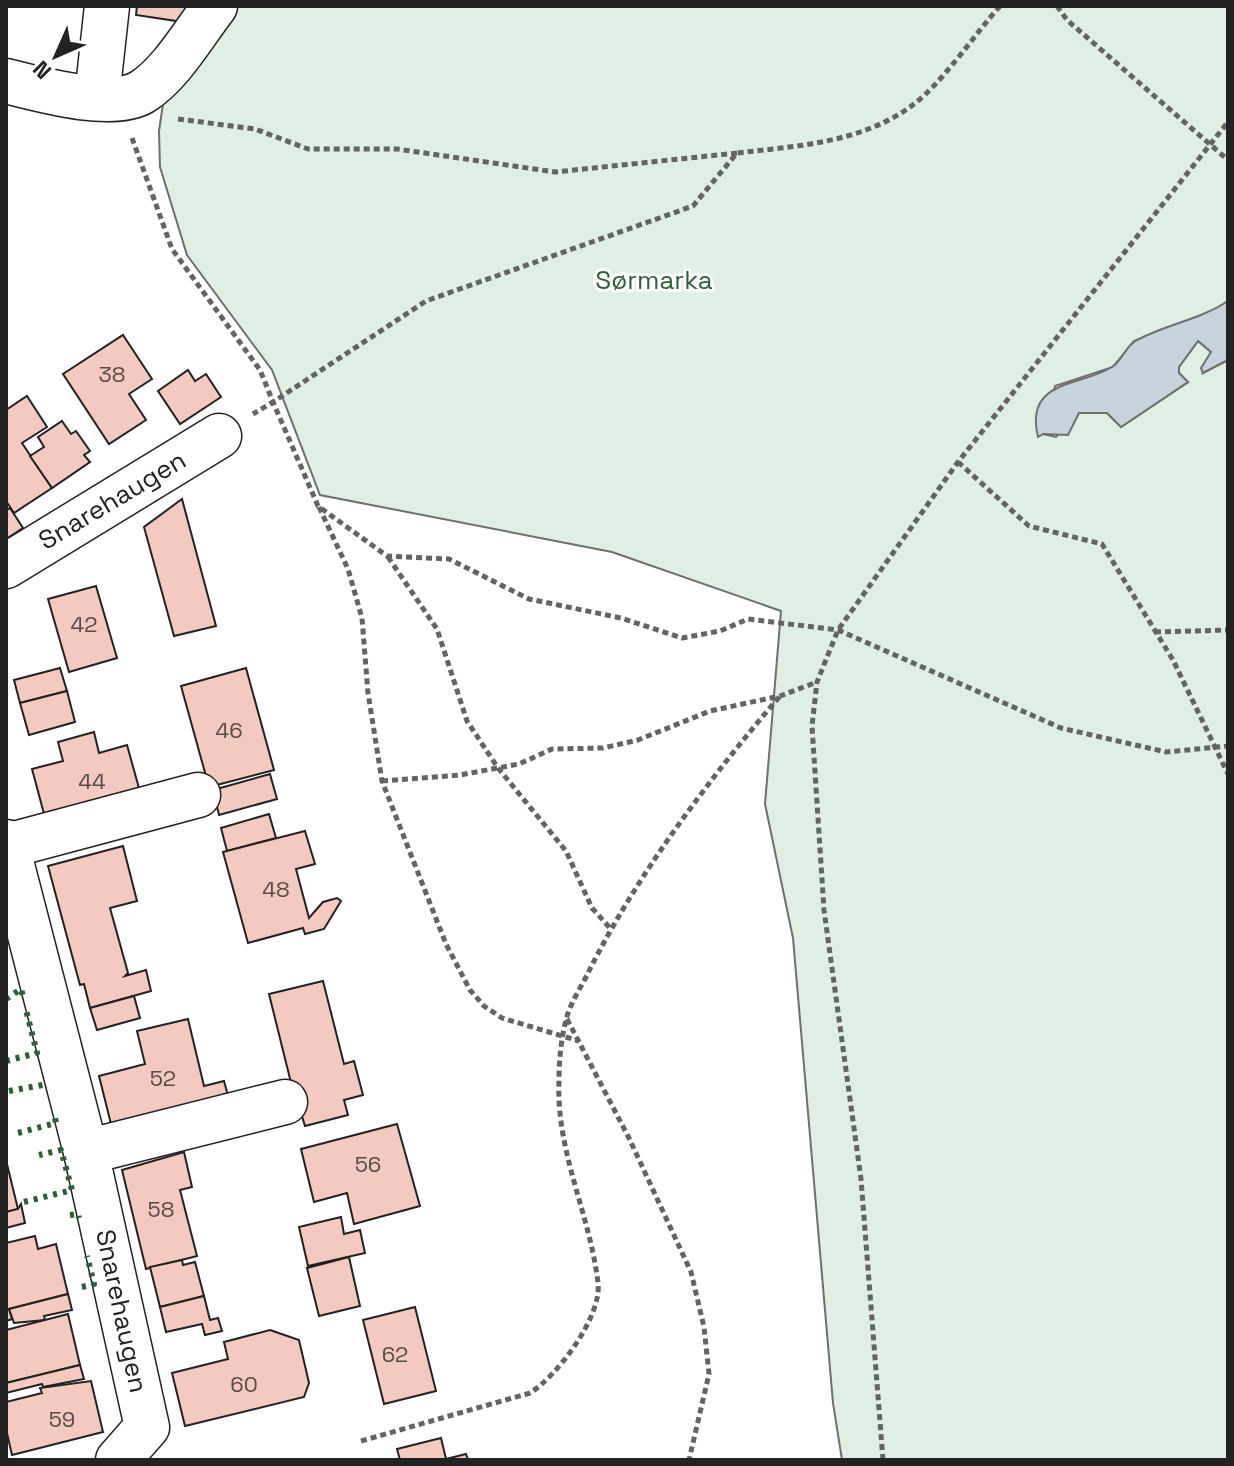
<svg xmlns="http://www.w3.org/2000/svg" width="1234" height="1466" viewBox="0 0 1234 1466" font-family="'Space Grotesk',sans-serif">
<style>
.green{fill:#e0efe3;stroke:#6f6f6f;stroke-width:2}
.water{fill:#c7d3dd;stroke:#6f6f6f;stroke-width:2}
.building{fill:#f3c9c0;stroke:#222;stroke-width:2}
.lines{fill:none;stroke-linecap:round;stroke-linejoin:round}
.minor-casing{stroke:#222;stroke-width:47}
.path{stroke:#646464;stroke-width:5;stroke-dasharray:6 4;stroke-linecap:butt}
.minor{stroke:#fff;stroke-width:44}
.hedge{stroke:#2f5e38;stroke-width:6;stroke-dasharray:4 6;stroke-linecap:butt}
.labels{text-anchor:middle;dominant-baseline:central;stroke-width:6;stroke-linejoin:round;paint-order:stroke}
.number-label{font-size:22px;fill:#564c4a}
.park-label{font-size:26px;fill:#2f5e38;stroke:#fff}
.street-label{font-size:26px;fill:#222;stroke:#fff}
</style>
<rect width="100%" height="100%" fill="#fff"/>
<!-- green -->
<path class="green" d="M234 6H1228V301L1206 316 1134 341 1113 367 1055 386 1043 434 1056 437 1079 412 1107 413 1121 427 1188 382 1179 373V367L1198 341 1211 352 1203 373 1228 360V1460H842L833 1403 793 938 765 804 781 611 612 552 320 495 272 370 187 255 160 167 159 131 164 97Z"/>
<!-- water -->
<path class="water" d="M1228 301V360L1203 373 1201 368 1211 352 1198 341 1179 367V373L1188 382 1121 427 1107 413H1079L1068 435 1043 434 1038 437C1024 379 1080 387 1112 367 1122 361 1126 345 1137 340 1167 324 1199 320 1228 301Z"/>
<!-- building -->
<g class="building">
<path d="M137 6H186L183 22 136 15Z"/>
<path d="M123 335 152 379 129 394 146 420 109 444 63 374Z"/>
<path d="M188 370 195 381 206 374 221 397 180 424 158 391Z"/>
<path d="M27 396 47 427 22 443 52 488 14 513 6 501V410Z"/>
<path d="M62 421 71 434 76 431 90 451 84 455 90 462 52 488 30 456 44 447 38 437Z"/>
<path d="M182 499 216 626 174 636 144 527Z"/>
<path d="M10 508 23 528 6 539V510Z"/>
<path d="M96 586 117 658 69 672 48 599Z"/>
<path d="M60 668 67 691 20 703 14 680Z"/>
<path d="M246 668 274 770 209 787 181 686Z"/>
<path d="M67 691 75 722 29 735 20 703Z"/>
<path d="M94 732 99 753 127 745 142 799 47 825 32 769 63 761 58 742Z"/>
<path d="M270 774 277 799 219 815 213 790Z"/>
<path d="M269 814 276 838 227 851 221 828Z"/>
<path d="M305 831 315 864 296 869 309 918 323 902 337 898 341 901 324 929 305 934 303 928 248 943 223 852Z"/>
<path d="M123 846 137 901 110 908 128 973 125 976 146 970 151 991 90 1008 84 984 80 985 48 866Z"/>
<path d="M323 981 344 1064 354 1061 363 1095 344 1100 348 1115 305 1126 300 1110 298 1111 269 994Z"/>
<path d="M134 996 140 1018 97 1030 90 1008Z"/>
<path d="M188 1019 204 1086 224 1081 228 1096 112 1128 99 1076 145 1064 137 1031Z"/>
<path d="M397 1124 420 1206 354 1224 347 1193 314 1202 301 1149Z"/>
<path d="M184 1152 192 1187 180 1190 197 1256 146 1269 122 1170Z"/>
<path d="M6 1160 18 1209 6 1212Z"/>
<path d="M21 1204 25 1223 6 1228V1212L18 1209Z"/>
<path d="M341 1217 344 1234 360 1230 365 1253 308 1266 299 1227Z"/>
<path d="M35 1236 38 1249 56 1244 68 1294 9 1309 12 1319 6 1321V1243Z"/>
<path d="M349 1257 360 1306 319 1316 307 1268Z"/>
<path d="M182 1260 183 1265 195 1262 204 1296 160 1307 150 1267Z"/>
<path d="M68 1294 72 1310 44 1316 45 1320 14 1323 9 1309Z"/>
<path d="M204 1296 210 1320 218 1318 222 1331 205 1335 202 1324 166 1332 160 1307Z"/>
<path d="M415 1307 436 1391 384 1404 363 1320Z"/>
<path d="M68 1314 80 1365 6 1383V1330Z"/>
<path d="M270 1330 299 1340 309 1383 304 1397 185 1426 172 1373 228 1359 224 1342Z"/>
<path d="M80 1365 84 1379 43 1387 42 1384 6 1393V1383Z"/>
<path d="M91 1381 103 1432 12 1455 6 1429V1402L42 1393 40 1388Z"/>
<path d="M441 1438 446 1459 466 1454 468 1460H400L397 1449Z"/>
</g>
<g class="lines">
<!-- minor casing -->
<g class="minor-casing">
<g id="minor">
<path d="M6 81C38 89 112 110 142 92 171 74 194 33 215 6"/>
<path d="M97 97 107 6"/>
<path d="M6 566 219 436"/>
<path d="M6 842 86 1152"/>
<path d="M7 846 198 795"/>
<path d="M118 1460 147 1427 86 1152 285 1102"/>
</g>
</g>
<!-- path -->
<g class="path">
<path d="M1000 6C975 34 942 83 914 104 863 143 797 146 737 153L693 206 426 301 273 402 318 506 387 556 449 559 529 599 621 618 682 638 720 631 748 619 838 630 1061 728 1166 752 1228 746"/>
<path d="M1057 6 1067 20 1228 160"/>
<path d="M178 119 255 129 308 149H397L555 172 737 153"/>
<path d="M132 138 172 249 260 370 273 402 253 414"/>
<path d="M958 462 1029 526 1102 544 1173 660 1228 774"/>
<path d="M319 507 348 569 362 618 368 693 382 781 446 944 470 990 484 1006 502 1018 579 1041"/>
<path d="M388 557 437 629 467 721 498 768 566 851 592 908 610 928"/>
<path d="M1155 632 1228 630"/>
<path d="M382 781 460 775 519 764 552 749 603 748 638 740 710 711 780 696 817 682"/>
<path d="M567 1019 629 1138 691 1272 704 1327 709 1374 689 1460"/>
<path d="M361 1441 530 1393C557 1376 602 1317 598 1283 590 1214 556 1152 559 1081 559 1061 561 1039 566 1020 570 1003 582 986 589 971 638 873 709 779 780 696"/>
<path d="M883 1460 861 1179 824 910 812 726 817 682 838 630 958 462 1228 122"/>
</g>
<!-- minor -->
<use href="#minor" class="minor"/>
<!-- hedge -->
<g class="hedge">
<path d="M6 999 21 989 23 996"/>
<path d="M6 1061 37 1053 26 1010"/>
<path d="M9 1091 48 1084"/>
<path d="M18 1133 56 1123 55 1118"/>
<path d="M24 1202 72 1190 61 1150 39 1155"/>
<path d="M70 1215 78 1214 79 1218"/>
<path d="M82 1287 94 1284 87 1256"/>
</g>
</g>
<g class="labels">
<!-- number labels -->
<g class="number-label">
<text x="112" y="374">38</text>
<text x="84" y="624">42</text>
<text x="229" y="730">46</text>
<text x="92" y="781">44</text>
<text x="276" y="889">48</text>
<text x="163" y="1078">52</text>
<text x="368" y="1164">56</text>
<text x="161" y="1209">58</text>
<text x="395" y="1354">62</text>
<text x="244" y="1384">60</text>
<text x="62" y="1419">59</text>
</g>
<!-- park labels -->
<g class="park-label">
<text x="654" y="280">Sørmarka</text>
</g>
<!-- street labels -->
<g class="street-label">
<text transform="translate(112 500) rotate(-31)">Snarehaugen</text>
<text transform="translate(122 1311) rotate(78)">Snarehaugen</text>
</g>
</g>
<!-- border -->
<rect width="1234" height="1466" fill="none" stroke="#222222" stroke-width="16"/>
<!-- north arrow -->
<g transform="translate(56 56) rotate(225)" stroke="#ffffff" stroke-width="6" paint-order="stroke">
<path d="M0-6L14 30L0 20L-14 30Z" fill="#222222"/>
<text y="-12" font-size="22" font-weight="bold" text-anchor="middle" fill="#222222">N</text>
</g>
</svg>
